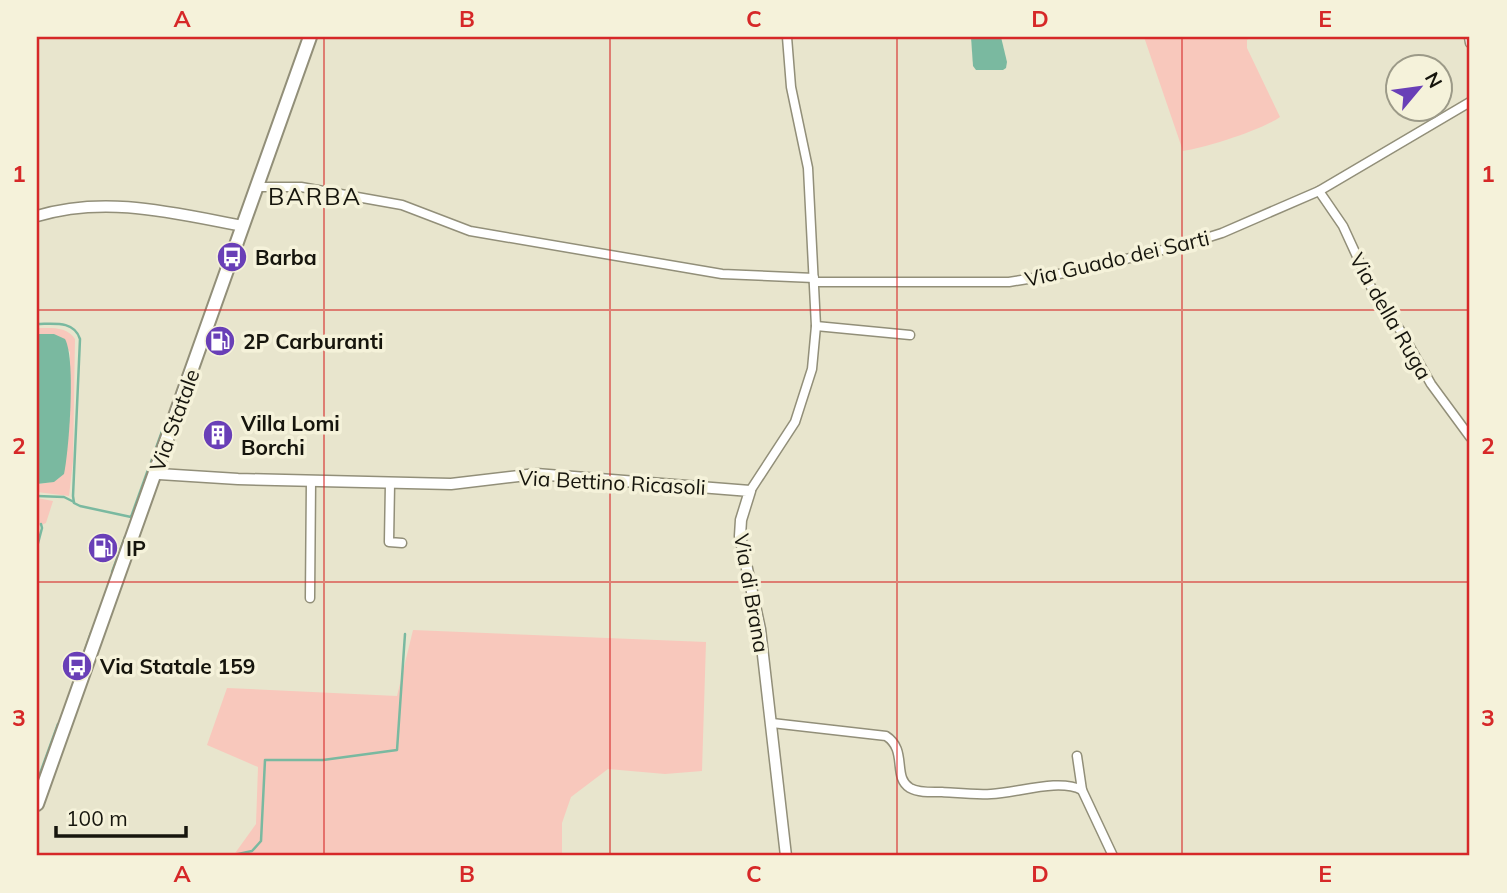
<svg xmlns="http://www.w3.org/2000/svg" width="1507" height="893" viewBox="0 0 1507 893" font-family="Mulish,sans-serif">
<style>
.green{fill:#f8c8bc}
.water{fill:#7ab9a0}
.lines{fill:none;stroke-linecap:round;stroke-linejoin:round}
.stream{stroke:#7ab9a0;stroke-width:2.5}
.minor-casing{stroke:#928f79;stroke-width:11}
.tertiary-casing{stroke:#928f79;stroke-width:13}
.primary-casing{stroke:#928f79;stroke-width:16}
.minor{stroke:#fff;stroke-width:8}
.tertiary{stroke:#fff;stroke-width:10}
.primary{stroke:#fff;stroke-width:12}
.grid{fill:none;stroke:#d62828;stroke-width:2;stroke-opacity:0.55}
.labels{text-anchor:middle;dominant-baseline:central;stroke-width:7;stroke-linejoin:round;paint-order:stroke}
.poi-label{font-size:21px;font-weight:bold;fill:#16150d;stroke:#f5f2da;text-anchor:start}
.street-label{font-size:21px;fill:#16150d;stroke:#f5f2da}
.quarter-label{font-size:24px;letter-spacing:2px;fill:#16150d;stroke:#f5f2da}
.neatline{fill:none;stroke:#d62828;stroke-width:2.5}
.grid-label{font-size:23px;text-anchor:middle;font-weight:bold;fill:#d62828}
</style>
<rect width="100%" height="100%" fill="#e8e5cd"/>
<!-- green -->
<g class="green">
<path d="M1144 37 1250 38 1247 40V48L1280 117C1262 130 1205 148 1183 151Z"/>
<path d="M37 328C51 328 67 326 75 339L73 461 69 496 37 492V484C46 483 55 483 61 476 71 464 70 372 70 352L54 334H37Z"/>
<path d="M37 498 53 501 46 523 39 526 37 540Z"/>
<path d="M413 630 706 642 702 771 665 774 608 769 571 797 562 823V856H233L256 824 258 767 207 745 227 688 397 696Z"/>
</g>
<!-- water -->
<g class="water">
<path d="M971 37H1001L1007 62 1006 68 1003 70H976L973 66Z"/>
<path d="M37 334H54L65 339C76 359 69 450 64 474L54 482 37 484Z"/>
</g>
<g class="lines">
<!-- stream -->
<g class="stream">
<path d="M37 324C53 324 74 320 80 339L73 496 74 503 80 506 131 517 149 467"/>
<path d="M151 462 165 423"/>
<path d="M37 496 64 497 74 502"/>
<path d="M37 547 42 528 41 524"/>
<path d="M112 572 125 537"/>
<path d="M85 650 91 633"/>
<path d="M38 779 58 724"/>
<path d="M229 856 252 851 261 841 265 760H323L397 750 405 634"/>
</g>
<!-- minor casing -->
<g class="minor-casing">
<g id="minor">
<path d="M1469 37 1470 43"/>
<path d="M257 187H301L402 205 470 231 722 274 814 278"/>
<path d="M1319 191 1343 226 1371 287 1402 333 1431 384 1470 437"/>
<path d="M814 282H1009L1077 271 1187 244 1222 233 1319 191 1470 102"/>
<path d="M816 326 910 335"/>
<path d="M390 484 389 542 402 543"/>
<path d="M750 491 795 422 812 369 816 326 808 168 791 87 787 37"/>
<path d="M310 598 311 481"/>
<path d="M772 723 886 736C908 750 892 777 910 788 919 793 932 792 942 792 958 793 975 795 991 794 1018 793 1058 778 1082 790"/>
<path d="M1077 756 1082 790 1113 856"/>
</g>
</g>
<!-- tertiary casing -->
<g class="tertiary-casing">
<g id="tertiary">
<path d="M37 216C106 195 174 213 243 226"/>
<path d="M155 471 159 474 238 479 451 484 536 474 750 491 741 520 740 536 760 629 786 856"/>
</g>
</g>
<!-- primary casing -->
<g class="primary-casing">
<path id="primary" d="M37 804 310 37"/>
</g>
<!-- minor -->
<use href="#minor" class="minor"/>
<!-- tertiary -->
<use href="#tertiary" class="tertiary"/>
<!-- primary -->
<use href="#primary" class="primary"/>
</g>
<!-- grid -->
<path class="grid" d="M324 37V856M610 37V856M897 37V856M1182 37V856M37 310H1470M37 582H1470"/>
<!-- icons -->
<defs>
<g id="bus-disc" transform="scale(1.575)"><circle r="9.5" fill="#693fb7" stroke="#f5f2da"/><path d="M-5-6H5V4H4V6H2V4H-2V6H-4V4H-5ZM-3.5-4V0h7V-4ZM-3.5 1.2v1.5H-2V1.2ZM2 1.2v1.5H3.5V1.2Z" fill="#fff"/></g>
<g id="fuel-disc" transform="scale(1.575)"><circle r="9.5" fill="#693fb7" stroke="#f5f2da"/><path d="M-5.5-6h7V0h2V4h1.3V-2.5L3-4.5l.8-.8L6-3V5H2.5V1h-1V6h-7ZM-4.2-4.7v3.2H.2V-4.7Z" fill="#fff"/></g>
<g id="building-disc" transform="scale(1.575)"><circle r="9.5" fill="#693fb7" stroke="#f5f2da"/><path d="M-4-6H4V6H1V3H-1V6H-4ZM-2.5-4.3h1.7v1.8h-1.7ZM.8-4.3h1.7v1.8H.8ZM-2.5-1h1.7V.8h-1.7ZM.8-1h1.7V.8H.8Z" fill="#fff"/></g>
</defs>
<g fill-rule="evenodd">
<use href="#bus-disc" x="232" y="257"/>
<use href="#fuel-disc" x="220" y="341"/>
<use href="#building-disc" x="218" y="435"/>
<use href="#fuel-disc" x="103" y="548"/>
<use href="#bus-disc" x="77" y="666"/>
</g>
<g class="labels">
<!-- poi labels -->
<g class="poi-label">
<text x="255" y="257">Barba</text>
<text x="243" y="341">2P Carburanti</text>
<text x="241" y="423">Villa Lomi<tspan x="241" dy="24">Borchi</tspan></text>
<text x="126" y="548">IP</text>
<text x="100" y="666">Via Statale 159</text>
</g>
<!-- street labels -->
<g class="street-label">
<text transform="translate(1117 258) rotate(-13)">Via Guado dei Sarti</text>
<text transform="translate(1391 316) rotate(60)">Via della Ruga</text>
<text transform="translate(174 420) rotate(-70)">Via Statale</text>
<text transform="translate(612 482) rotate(3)">Via Bettino Ricasoli</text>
<text transform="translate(752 593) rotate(80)">Via di Brana</text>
</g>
<!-- quarter labels -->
<g class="quarter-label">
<text x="315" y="196">BARBA</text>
</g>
</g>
<!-- border -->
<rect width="1507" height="893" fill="none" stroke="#f5f2da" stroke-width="77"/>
<!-- north arrow -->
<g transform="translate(1419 88) rotate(61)"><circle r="33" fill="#f5f2da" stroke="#9c9a88" stroke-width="2"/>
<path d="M0-5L12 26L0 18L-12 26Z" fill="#693fb7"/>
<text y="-10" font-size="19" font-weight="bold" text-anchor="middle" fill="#16150d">N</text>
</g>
<!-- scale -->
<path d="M56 826v10h130v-10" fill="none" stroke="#16150d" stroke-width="3.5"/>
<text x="66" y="826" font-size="21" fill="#16150d" stroke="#f5f2da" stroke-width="5" paint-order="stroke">100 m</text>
<rect x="38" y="38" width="1430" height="816" class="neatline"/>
<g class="grid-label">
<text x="182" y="27">A</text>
<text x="467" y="27">B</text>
<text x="754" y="27">C</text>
<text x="1040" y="27">D</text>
<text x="1325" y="27">E</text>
<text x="19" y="182">1</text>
<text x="1488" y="182">1</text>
<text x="19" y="454">2</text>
<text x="1488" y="454">2</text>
<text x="19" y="726">3</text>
<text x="1488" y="726">3</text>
<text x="182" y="882">A</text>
<text x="467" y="882">B</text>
<text x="754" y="882">C</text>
<text x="1040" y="882">D</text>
<text x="1325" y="882">E</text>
</g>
</svg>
